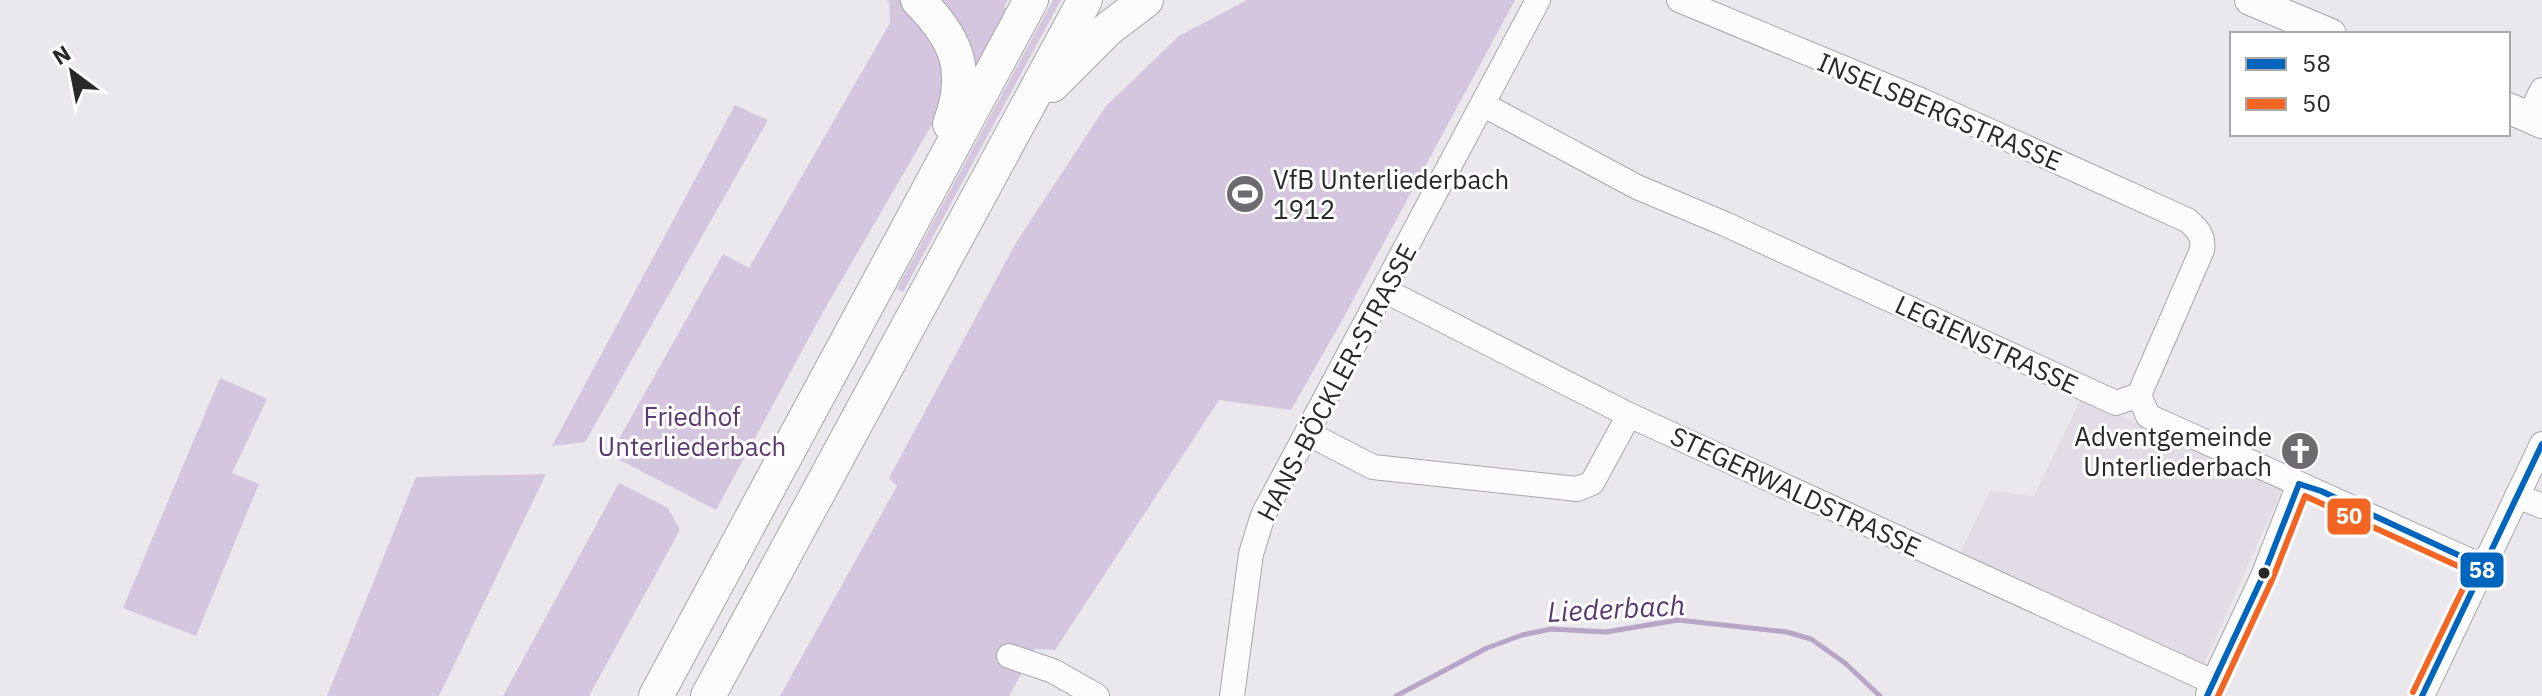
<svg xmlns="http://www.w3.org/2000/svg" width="2542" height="696" viewBox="0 0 2542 696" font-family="'IBM Plex Sans',sans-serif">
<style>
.built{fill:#e2dce6}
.green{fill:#d4c6de}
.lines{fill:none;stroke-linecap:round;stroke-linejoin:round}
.stream{stroke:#b8a6c6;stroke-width:5}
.minor-casing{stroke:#a7a6a9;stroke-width:26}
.major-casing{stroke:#a7a6a9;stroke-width:32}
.highway-casing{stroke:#a7a6a9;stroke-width:36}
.minor{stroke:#fcfcfc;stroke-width:24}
.major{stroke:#fcfcfc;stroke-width:30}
.highway{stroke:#fcfcfc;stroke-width:34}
.bus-1-casing{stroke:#fff;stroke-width:12}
.bus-2-casing{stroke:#fff;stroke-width:12}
.bus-1{stroke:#0065bd;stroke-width:6}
.bus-2{stroke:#f26522;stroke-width:6}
.bus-dot{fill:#29282b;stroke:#fff;stroke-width:3}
.labels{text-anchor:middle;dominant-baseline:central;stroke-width:6;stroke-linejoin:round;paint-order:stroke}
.street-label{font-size:26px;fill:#29282b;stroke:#fff}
.poi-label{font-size:26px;fill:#29282b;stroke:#fff;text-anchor:start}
.park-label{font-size:26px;fill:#5b3972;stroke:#fff}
.water-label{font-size:28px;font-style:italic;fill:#59376f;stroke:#fff}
.line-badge{stroke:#fff;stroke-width:3}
.badge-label{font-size:22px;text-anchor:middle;font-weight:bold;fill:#fff}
</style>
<rect width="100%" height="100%" fill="#eae8ec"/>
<!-- built -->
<path class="built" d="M2081 398 2282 489 2203 666 1958 557 1990 491 2034 496Z"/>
<!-- green -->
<g class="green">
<path d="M887 0H906L928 22 950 83 934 121 823 312 716 510 610 455 723 254 749 268 890 23 889 2Z"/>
<path d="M929 0H1008L1004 7 1007 9 976 69Z"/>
<path d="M1053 0H1061L903 292 897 289Z"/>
<path d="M1247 0H1515L1340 324 1291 410 1219 400 1055 650 1035 649 1009 696H780L897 486 889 478 1017 241 1106 106 1179 36Z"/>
<path d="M735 105 768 120 585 442 552 446Z"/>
<path d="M220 378 267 399 232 473 259 484 196 636 123 608Z"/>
<path d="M546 474 439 696H327L416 477Z"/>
<path d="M619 483 668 508 680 530 589 696H503Z"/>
</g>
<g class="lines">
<!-- stream -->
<path class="stream" d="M1396 696 1487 648 1522 635 1551 629 1606 632 1678 620 1787 632 1811 639 1845 663 1880 696"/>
<!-- minor casing -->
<g class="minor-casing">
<g id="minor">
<path d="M1679 0 1923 101 2187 220C2198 229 2204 236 2202 250L2139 395"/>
<path d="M1484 105 1637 187 1725 224 2116 403 2139 395"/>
<path d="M2529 117 2542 90"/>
<path d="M1384 290 1629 415 2213 682"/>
<path d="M2139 395 2148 416 2484 567"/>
<path d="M1307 433 1373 467 1577 489 1592 483 1629 415"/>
<path d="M2517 496 2542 506"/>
<path d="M1009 656 1053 671 1097 696"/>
<path d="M2208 694 2263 576 2299 484"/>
<path d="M1232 696 1251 554 1263 515 1538 0"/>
<path d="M2422 696 2542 444"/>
</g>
</g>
<!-- major casing -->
<g class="major-casing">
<g id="major">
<path d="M2250 0 2331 34"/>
<path d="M2508 108 2542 123"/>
</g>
</g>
<!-- highway casing -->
<g class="highway-casing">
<g id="highway">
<path d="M918 0C957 39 970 71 950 124"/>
<path d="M1052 85 1108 29 1146 0"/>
<path d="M656 696 1031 0"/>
<path d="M708 696 1085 0"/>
</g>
</g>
<!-- minor -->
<use href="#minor" class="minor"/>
<!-- major -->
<use href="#major" class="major"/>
<!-- highway -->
<use href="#highway" class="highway"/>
<!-- bus-1 casing -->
<g class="bus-1-casing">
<g id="bus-1">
<path d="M2299 484 2321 491 2484 567"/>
<path d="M2207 696 2263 576 2299 484"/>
<path d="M2422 696 2542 444"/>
</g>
</g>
<!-- bus-2 casing -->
<g class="bus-2-casing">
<path id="bus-2" d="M2218 696 2272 580 2305 496 2471 572 2413 692"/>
</g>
<!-- bus-1 -->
<use href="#bus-1" class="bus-1"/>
<!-- bus-2 -->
<use href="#bus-2" class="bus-2"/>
</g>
<!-- icons -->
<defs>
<g id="stadium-disc" transform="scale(2)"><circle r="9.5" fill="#6d6b6f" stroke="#fff"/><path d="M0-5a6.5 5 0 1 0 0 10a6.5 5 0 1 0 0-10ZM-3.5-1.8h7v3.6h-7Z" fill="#fff"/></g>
<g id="church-disc" transform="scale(2)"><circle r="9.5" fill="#6d6b6f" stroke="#fff"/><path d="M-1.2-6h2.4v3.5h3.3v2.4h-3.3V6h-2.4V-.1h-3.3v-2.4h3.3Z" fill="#fff"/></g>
</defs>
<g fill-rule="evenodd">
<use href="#stadium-disc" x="1245" y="194"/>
<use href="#church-disc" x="2300" y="451"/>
</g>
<!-- markers -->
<circle class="bus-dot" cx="2264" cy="573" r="7"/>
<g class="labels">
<!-- street labels -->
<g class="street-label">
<text transform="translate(1940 111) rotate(23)">INSELSBERGSTRASSE</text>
<text transform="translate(1987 344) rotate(25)">LEGIENSTRASSE</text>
<text transform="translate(1336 382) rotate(-62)">HANS-BÖCKLER-STRASSE</text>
<text transform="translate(1796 491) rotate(25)">STEGERWALDSTRASSE</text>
</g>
<!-- poi labels -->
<g class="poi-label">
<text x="1273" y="179">VfB Unterliederbach<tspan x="1273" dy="30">1912</tspan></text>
<text x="2272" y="436" text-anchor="end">Adventgemeinde<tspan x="2272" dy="30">Unterliederbach</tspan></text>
</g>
<!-- park labels -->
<g class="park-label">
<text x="692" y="416">Friedhof<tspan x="692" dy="30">Unterliederbach</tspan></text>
</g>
<!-- water labels -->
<g class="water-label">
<text transform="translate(1616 608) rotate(-3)">Liederbach</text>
</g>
</g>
<g class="line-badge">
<rect x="2326" y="497" width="46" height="39" rx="8" fill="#f26522"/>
<rect x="2459" y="551" width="46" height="38" rx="8" fill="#0065bd"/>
</g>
<g class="badge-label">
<text x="2349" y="524">50</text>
<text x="2482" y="578">58</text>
</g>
<!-- legend -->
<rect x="2230" y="32" width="280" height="104" fill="#ffffff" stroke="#a9a9aa" stroke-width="2"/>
<rect x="2246" y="58" width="40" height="12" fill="#0065bd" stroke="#a9a9aa" stroke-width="2"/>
<text x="2302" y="72" font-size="24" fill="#29282b">58</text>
<rect x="2246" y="98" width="40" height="12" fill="#f26522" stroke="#a9a9aa" stroke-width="2"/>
<text x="2302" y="112" font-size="24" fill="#29282b">50</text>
<!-- north arrow -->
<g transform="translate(72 72) rotate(328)" stroke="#ffffff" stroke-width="6" paint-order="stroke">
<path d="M0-6L14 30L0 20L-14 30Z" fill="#29282b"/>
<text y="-12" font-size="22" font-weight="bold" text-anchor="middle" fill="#29282b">N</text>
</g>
</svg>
